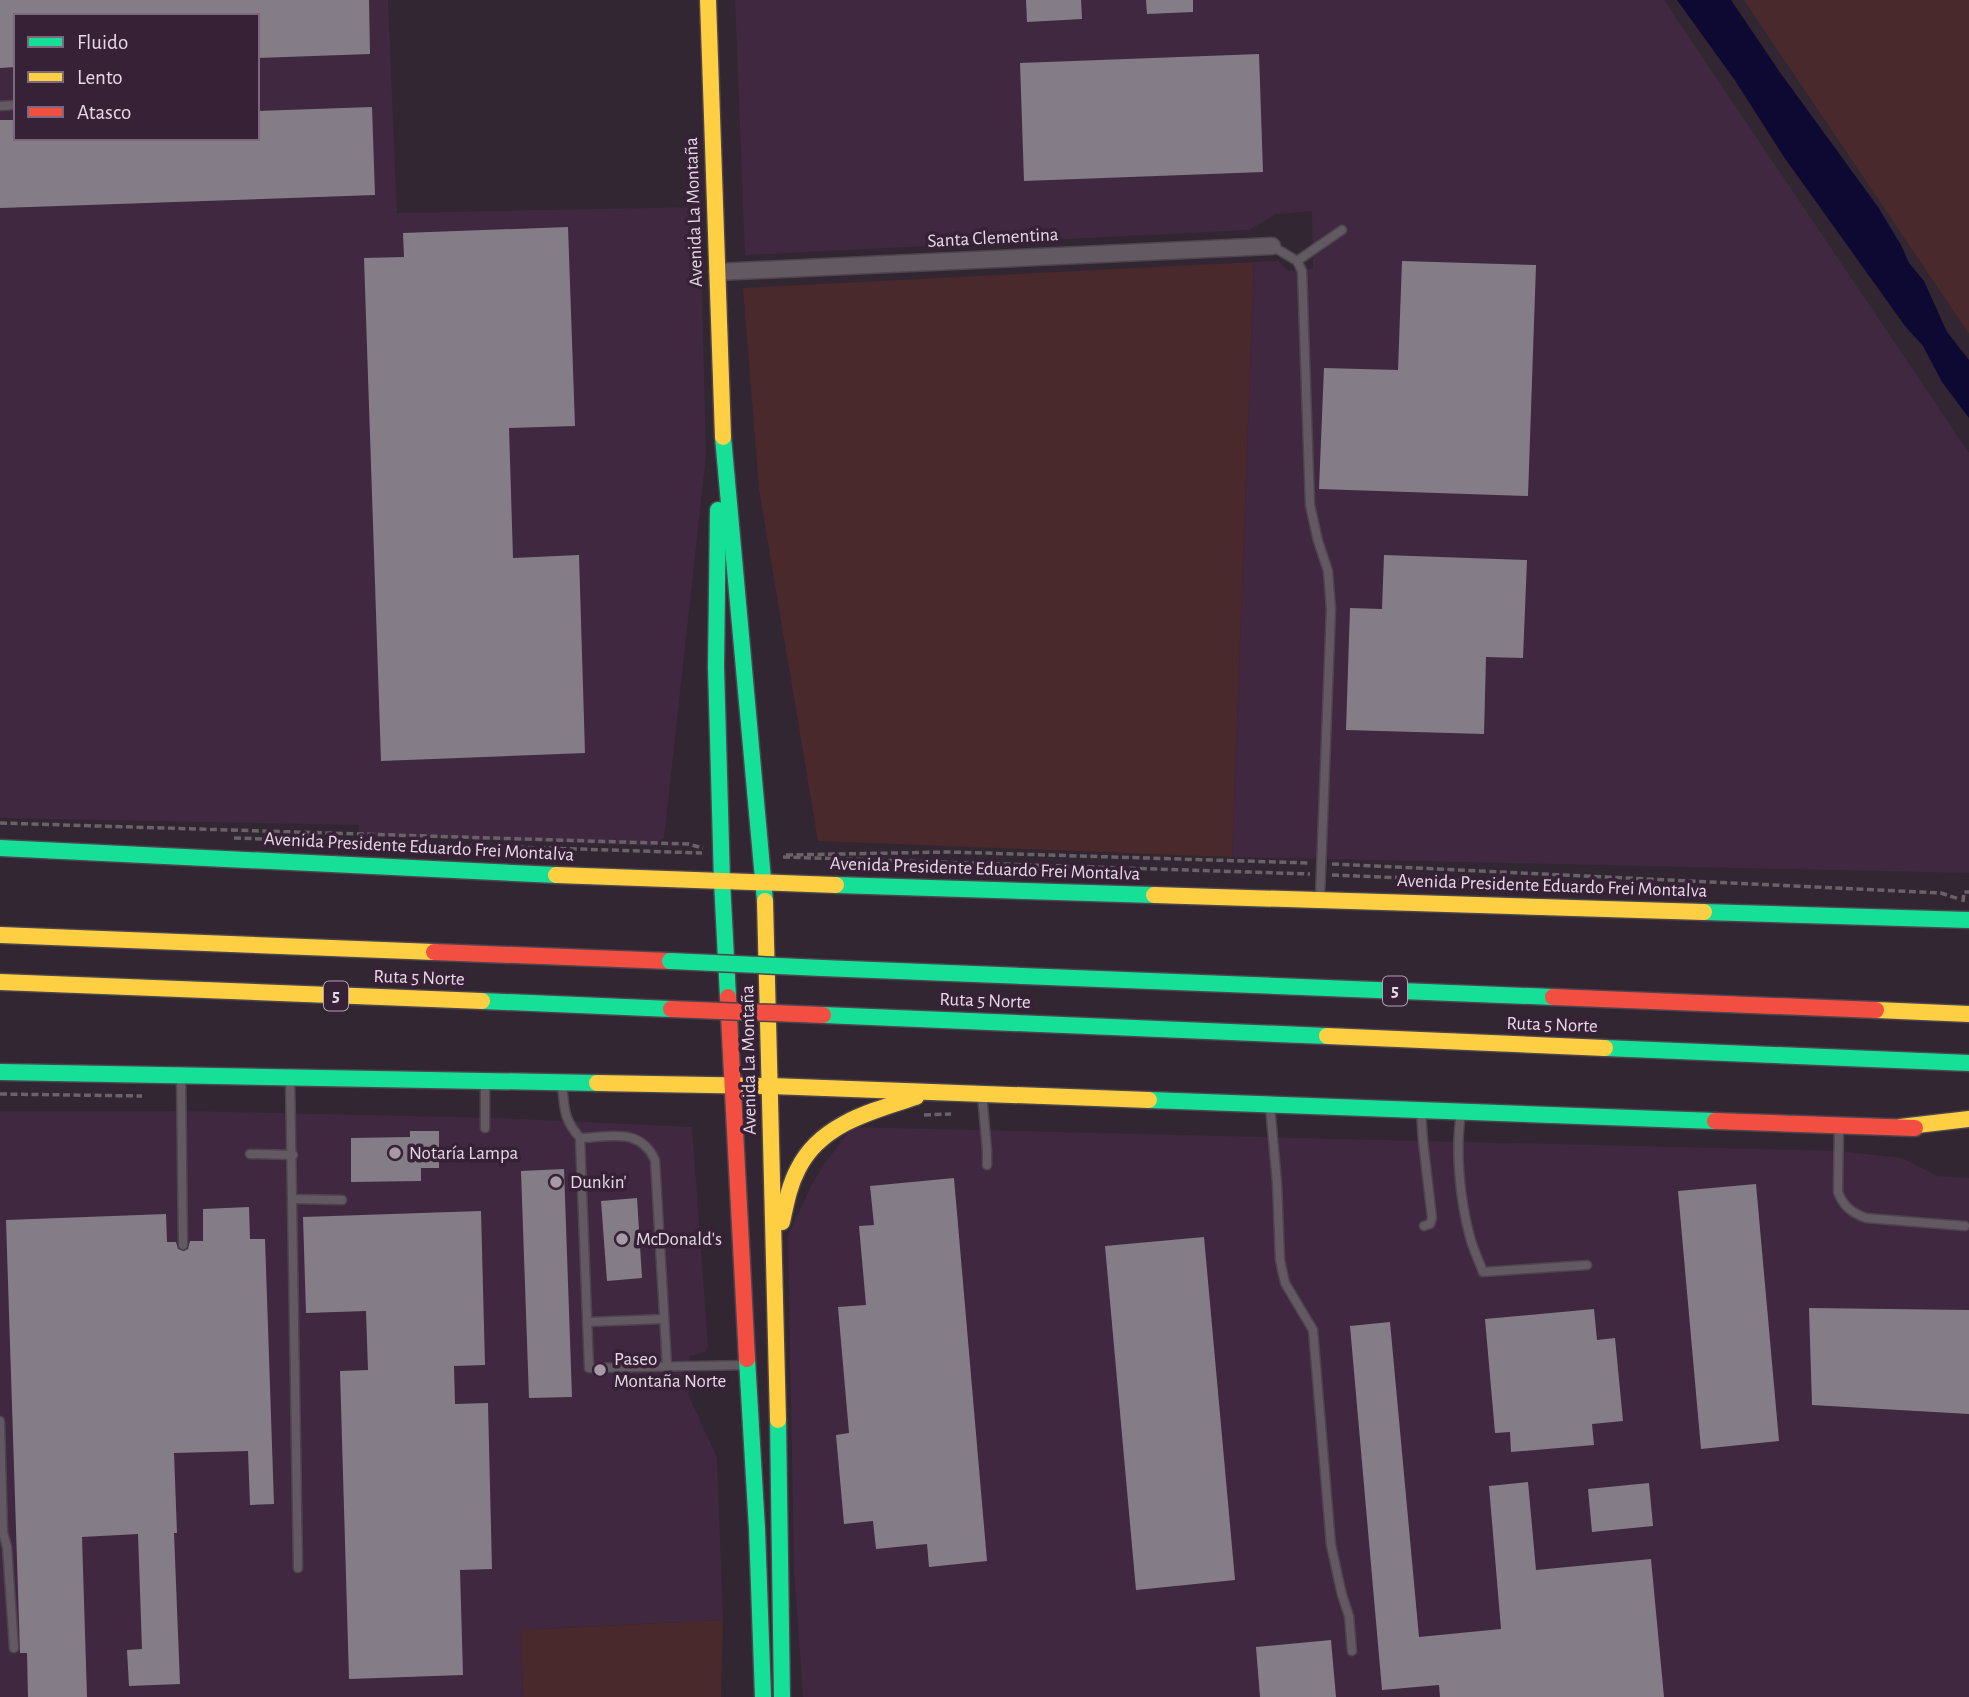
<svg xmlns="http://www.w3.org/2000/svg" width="1969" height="1697" viewBox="0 0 1969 1697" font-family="'Alegreya Sans',sans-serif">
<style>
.built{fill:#402840;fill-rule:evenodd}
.green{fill:#49292c}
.water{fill:#0e0933}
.building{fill:#847d88}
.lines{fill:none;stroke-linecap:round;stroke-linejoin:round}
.lane-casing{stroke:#4d444d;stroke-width:11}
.street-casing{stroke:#4d444d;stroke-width:19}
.fast-casing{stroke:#4d444d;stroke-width:19}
.slow-casing{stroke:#4d444d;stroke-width:19}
.jam-casing{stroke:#4d444d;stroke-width:19}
.path{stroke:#696269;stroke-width:3.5;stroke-dasharray:7 3.5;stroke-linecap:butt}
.lane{stroke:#635963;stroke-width:8}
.street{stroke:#635963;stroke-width:16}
.fast{stroke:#16e098;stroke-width:16}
.slow{stroke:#ffcf43;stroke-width:16}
.jam{stroke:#f24e42;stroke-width:16}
.fast-bridge-casing{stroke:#4d444d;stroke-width:19;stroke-linecap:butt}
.jam-bridge-casing{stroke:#4d444d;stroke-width:19;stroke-linecap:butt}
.fast-bridge{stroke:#16e098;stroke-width:16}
.jam-bridge{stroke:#f24e42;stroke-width:16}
.poi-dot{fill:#a79aa6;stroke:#362136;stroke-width:2.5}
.labels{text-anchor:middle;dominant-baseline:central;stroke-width:7;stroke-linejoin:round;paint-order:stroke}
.shield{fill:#362136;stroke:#b1a1b0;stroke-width:2}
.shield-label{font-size:18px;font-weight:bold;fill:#e6d8e5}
.street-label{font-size:19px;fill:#e6d8e5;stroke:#362136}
.poi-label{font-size:19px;fill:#e6d8e5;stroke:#362136;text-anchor:start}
</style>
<rect width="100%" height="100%" fill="#312631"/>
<!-- built -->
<g class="built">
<path d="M0 0H388L397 213 700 207 706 456 664 838 653 846 359 835V825L0 818ZM16 16H257V138H16Z"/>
<path d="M735 0H1664L1969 453V873L1232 857 1254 262 1278 261 1288 271 1313 269 1312 211 1276 214 1249 230 745 255Z"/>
<path d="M0 1111H181L274 1113 499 1118 692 1127 708 1346 705 1352 690 1356 691 1384 688 1394 717 1458 723 1620 521 1630 523 1697H0Z"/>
<path d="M853 1127 1839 1151 1901 1158 1938 1176 1969 1178V1697H803L794 1569 788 1235 812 1184 827 1160Z"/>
</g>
<!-- green -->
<g class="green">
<path d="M1744 0H1969V334Z"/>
<path d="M1254 262 1232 857 818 841 759 489 743 288Z"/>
<path d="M723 1620 721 1697H523L521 1630Z"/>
</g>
<!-- water -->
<path class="water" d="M1677 0H1731L1779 71 1878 207 1901 245 1909 263 1924 281 1947 332 1969 360V418L1942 382 1923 346 1905 326 1784 157 1734 79Z"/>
<!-- building -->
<g class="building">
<path d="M0 0H369L370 54 257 58V16H16V67L0 68Z"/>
<path d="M1026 0H1081L1082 19 1027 22Z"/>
<path d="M1146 0H1193V12L1147 14Z"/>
<path d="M1259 54 1263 172 1024 181 1020 63Z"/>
<path d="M372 107 375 195 0 208V120H16V138H257V111Z"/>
<path d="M568 227 575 426 509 428 513 558 579 555 585 753 381 761 364 258 404 257 403 233Z"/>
<path d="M1402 261 1536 265 1528 496 1319 489 1324 368 1398 370Z"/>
<path d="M1384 555 1527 560 1523 658 1486 657 1484 734 1346 730 1350 608 1382 609Z"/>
<path d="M410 1131H439V1168H421V1181L351 1182V1138L410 1137Z"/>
<path d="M564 1169 572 1397 529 1398 521 1171Z"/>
<path d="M954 1178 987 1561 929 1567 927 1544 876 1549 873 1521 844 1524 836 1435 849 1433 838 1307 866 1305 859 1226 874 1225 870 1186Z"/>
<path d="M1756 1184 1779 1441 1701 1449 1678 1191Z"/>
<path d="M637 1198 642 1278 607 1281 601 1201Z"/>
<path d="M249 1207 250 1239H265L274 1504 250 1505 248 1451 174 1453 177 1533H174L180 1684 129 1686 127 1650 142 1649 138 1534 82 1537 87 1697H28L27 1653H20L6 1220 166 1214 167 1242H176L178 1249 184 1251 188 1249 190 1241H203V1209Z"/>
<path d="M481 1211 485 1365 454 1366 455 1404 488 1403 492 1569 460 1570 463 1675 349 1679 340 1371 368 1370 366 1311 306 1313 303 1217Z"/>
<path d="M1204 1237 1235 1580 1136 1590 1105 1246Z"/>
<path d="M1809 1308 1969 1310V1414L1812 1405Z"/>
<path d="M1594 1309 1597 1340 1615 1338 1623 1421 1592 1424 1594 1445 1511 1452 1510 1432 1495 1433 1485 1319Z"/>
<path d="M1390 1322 1419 1637 1501 1629 1489 1486 1528 1482 1536 1570 1651 1559 1664 1697H1440L1439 1685 1382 1690 1350 1326Z"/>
<path d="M1649 1483 1653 1526 1592 1532 1588 1489Z"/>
<path d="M1331 1640 1336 1697H1260L1256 1647Z"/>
</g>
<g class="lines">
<!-- lane casing -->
<g class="lane-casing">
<g id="lane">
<path d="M0 106 16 105"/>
<path d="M1272 246 1297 261 1302 271 1310 505 1318 541 1328 571 1331 609 1320 897"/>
<path d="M1297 261 1342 230"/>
<path d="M181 1076 183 1245"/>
<path d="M290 1077 298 1568"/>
<path d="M485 1082V1128"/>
<path d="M562 1085C565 1110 563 1118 580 1138L589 1368 747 1365"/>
<path d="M982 1095 987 1150V1165"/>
<path d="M1270 1106 1277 1183 1280 1260 1285 1283 1313 1330 1331 1545 1342 1595 1349 1616 1352 1651"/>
<path d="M1421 1112 1423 1141 1432 1218 1430 1224 1424 1226"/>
<path d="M1461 1113C1455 1151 1460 1200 1470 1237 1473 1249 1479 1261 1483 1272L1587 1265"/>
<path d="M1839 1125 1838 1192C1843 1206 1852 1213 1866 1218L1965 1226"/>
<path d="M580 1138C610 1137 640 1127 655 1160L667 1366"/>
<path d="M250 1154 293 1155"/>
<path d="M293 1199 342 1200"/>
<path d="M587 1322 664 1319"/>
<path d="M0 1421 3 1532 7 1547 14 1648"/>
</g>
</g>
<!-- street casing -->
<g class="street-casing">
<path id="street" d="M717 272 1272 246"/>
</g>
<!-- fast casing -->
<g class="fast-casing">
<g id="fast">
<path d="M723 437 765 901"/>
<path d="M718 510 716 667 722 881 728 997"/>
<path d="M0 848 556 875"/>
<path d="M836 885 1154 895"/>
<path d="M1704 912 1969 920"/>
<path d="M822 968 1553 997"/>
<path d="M482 1001 671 1009"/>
<path d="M823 1015 1327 1036"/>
<path d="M1605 1048 1969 1063"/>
<path d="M0 1072 597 1083"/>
<path d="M1149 1100 1715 1121"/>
<path d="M747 1359 757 1529 763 1697"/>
<path d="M778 1420 782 1697"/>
</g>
</g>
<!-- slow casing -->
<g class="slow-casing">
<g id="slow">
<path d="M708 0 723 437"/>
<path d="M556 875 836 885"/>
<path d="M1154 895 1704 912"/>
<path d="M765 901 778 1420"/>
<path d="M0 935 434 952"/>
<path d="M0 982 482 1001"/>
<path d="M1876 1010 1969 1014"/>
<path d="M1327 1036 1605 1048"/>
<path d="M597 1083 771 1086 1149 1100"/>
<path d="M1900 1127 1969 1119"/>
<path d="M782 1222C786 1204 789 1186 798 1169 820 1124 872 1111 916 1097"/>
</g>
</g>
<!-- jam casing -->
<g class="jam-casing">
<g id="jam">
<path d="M434 952 670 961"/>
<path d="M728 997 747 1359"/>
<path d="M1553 997 1876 1010"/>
<path d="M1715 1121 1915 1128"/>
</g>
</g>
<!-- path -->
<g class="path">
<path d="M0 823 688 844 703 848"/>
<path d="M234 838 702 853"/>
<path d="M786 855 949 852 1310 863"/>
<path d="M783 857 1310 874"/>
<path d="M1332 864 1941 893 1959 899"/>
<path d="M1332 875 1702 890"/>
<path d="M1963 902 1964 892H1969"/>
<path d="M0 1094 142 1096"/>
<path d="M924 1115 951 1114"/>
</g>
<!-- lane -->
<use href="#lane" class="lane"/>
<!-- street -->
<use href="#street" class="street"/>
<!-- fast -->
<use href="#fast" class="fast"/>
<!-- slow -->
<use href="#slow" class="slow"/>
<!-- jam -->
<use href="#jam" class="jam"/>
<!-- fast-bridge casing -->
<g class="fast-bridge-casing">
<path id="fast-bridge" d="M670 961 822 968"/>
</g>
<!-- jam-bridge casing -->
<g class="jam-bridge-casing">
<path id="jam-bridge" d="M671 1009 823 1015"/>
</g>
<!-- fast-bridge -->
<use href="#fast-bridge" class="fast-bridge"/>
<!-- jam-bridge -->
<use href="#jam-bridge" class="jam-bridge"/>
</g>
<!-- markers -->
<g class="poi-dot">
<circle cx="395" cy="1153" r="7"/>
<circle cx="556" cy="1182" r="7"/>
<circle cx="622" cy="1239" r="7"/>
<circle cx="600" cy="1370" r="7"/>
</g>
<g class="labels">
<!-- shield labels -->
<g class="shield">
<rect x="1383" y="976.5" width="24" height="29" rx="5"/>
<rect x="324" y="981.5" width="24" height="29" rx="5"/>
</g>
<g class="shield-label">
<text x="1395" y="991">5</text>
<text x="336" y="996">5</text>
</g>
<!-- street labels -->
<g class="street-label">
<text transform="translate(694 212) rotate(-92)">Avenida La Montaña</text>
<text transform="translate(993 238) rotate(-3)">Santa Clementina</text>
<text transform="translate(419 847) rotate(3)">Avenida Presidente Eduardo Frei Montalva</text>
<text transform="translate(985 869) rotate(2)">Avenida Presidente Eduardo Frei Montalva</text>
<text transform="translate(1552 886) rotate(2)">Avenida Presidente Eduardo Frei Montalva</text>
<text transform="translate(419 978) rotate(2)">Ruta 5 Norte</text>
<text transform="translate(985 1001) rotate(2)">Ruta 5 Norte</text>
<text transform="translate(1552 1025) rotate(2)">Ruta 5 Norte</text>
<text transform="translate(749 1060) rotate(-91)">Avenida La Montaña</text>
</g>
<!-- poi labels -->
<g class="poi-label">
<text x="409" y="1153">Notaría Lampa</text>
<text x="570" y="1182">Dunkin'</text>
<text x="636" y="1239">McDonald's</text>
<text x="614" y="1359">Paseo<tspan x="614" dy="22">Montaña Norte</tspan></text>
</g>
</g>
<!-- legend -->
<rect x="14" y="14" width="245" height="126" fill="#362136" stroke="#7c6a7c" stroke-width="2"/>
<rect x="28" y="37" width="35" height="10" fill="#16e098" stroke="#7c6a7c" stroke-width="2"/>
<text x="77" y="49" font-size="21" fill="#e6d8e5">Fluido</text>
<rect x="28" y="72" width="35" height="10" fill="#ffcf43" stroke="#7c6a7c" stroke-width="2"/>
<text x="77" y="84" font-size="21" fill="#e6d8e5">Lento</text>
<rect x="28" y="107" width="35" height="10" fill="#f24e42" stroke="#7c6a7c" stroke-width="2"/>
<text x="77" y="119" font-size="21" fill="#e6d8e5">Atasco</text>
</svg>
